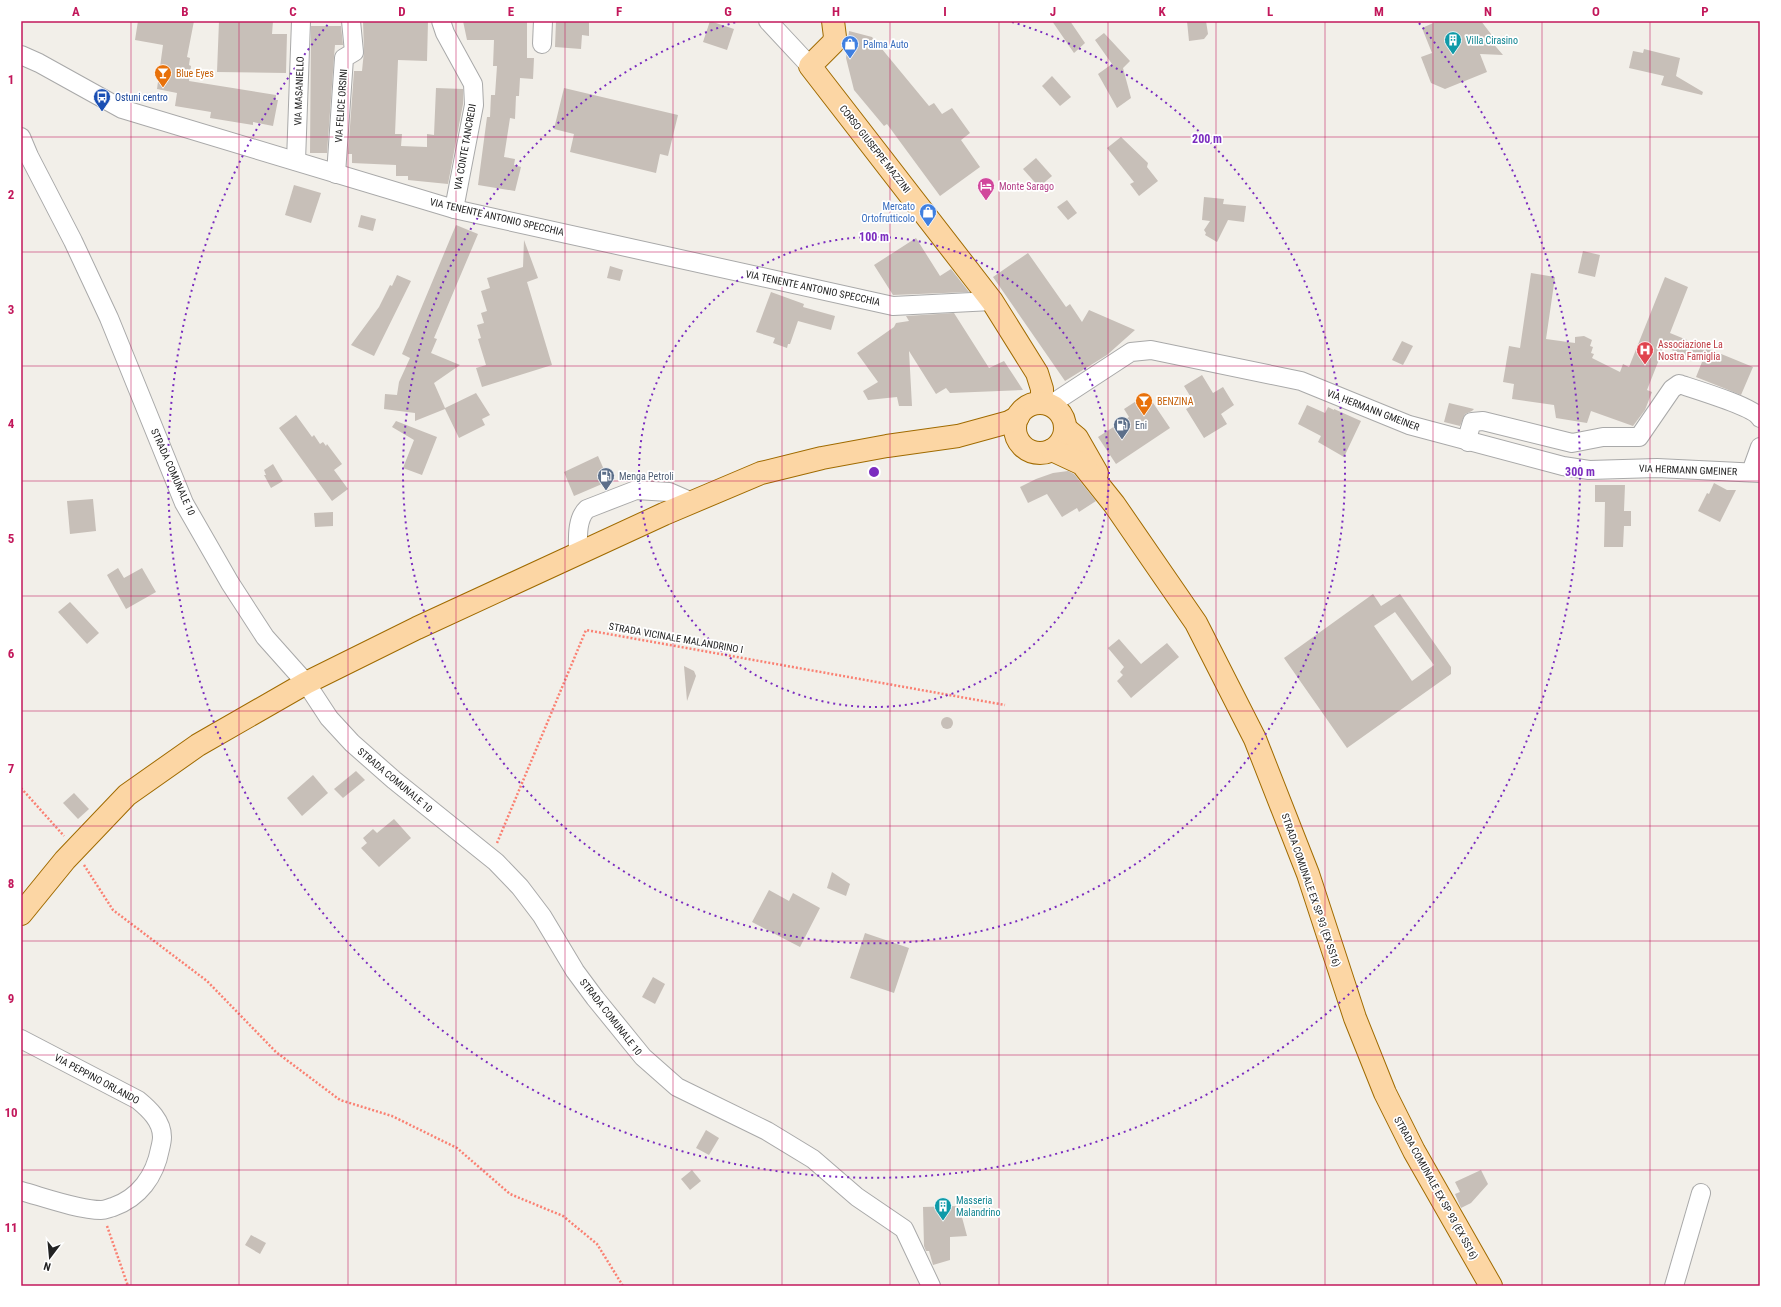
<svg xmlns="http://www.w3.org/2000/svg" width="1781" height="1307" viewBox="0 0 1781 1307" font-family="'Roboto Condensed',sans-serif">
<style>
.building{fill:#c7bfb8;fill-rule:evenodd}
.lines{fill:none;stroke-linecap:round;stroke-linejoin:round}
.minor-casing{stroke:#a9a9a9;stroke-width:20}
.major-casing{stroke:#a06b00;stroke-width:24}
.path{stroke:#fa8072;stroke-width:2.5;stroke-dasharray:2 2;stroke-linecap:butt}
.minor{stroke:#fff;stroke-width:18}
.major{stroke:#fcd6a4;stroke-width:22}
.grid{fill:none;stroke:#c2185b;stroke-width:1;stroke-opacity:0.55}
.ring{fill:none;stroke:#7b2cbf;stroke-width:2;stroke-dasharray:2 4}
.labels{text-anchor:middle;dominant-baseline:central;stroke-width:3.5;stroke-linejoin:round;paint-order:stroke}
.culture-label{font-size:10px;fill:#0d838f;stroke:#fff;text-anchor:start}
.shop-label{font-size:10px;fill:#366cbe;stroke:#fff;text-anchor:start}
.food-label{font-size:10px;fill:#c56008;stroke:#fff;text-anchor:start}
.street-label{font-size:10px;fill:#222;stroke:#fff}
.transit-label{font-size:10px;fill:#164399;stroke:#fff;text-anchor:start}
.hotel-label{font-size:10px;fill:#b23c85;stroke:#fff;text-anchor:start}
.health-label{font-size:10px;fill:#be3a42;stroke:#fff;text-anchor:start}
.service-label{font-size:10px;fill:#4e5e75;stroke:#fff;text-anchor:start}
.centre{fill:#7b2cbf;stroke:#fff;stroke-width:2}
.ring-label{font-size:12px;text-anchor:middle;font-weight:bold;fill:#7b2cbf;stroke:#fff;stroke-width:3.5;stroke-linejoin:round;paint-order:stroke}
.neatline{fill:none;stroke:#c2185b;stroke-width:1.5}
.grid-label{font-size:13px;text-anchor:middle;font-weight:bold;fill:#c2185b}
</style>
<rect width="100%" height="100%" fill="#f2efe9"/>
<!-- building -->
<g class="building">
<path d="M138 21H194L187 57 190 58 189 65 191 66 189 81 276 95V100H278L273 126 253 122V125L210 118 211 112 175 106 177 93 157 89 163 45 135 40Z"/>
<path d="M219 21H273L272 34H287L286 73 217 72Z"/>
<path d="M363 21H428L427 61 398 60 395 134H402L401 146 427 147V134L434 135 436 88 463 89V104L448 184 408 180V176H396V165L352 163V154H348L354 71H362L364 51Z"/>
<path d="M463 21H527V58H534L533 79 520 78 519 96H516L515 119 510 118 504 157 515 159 514 165 521 167 515 191 478 185 487 117H490L491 95H495L497 66H493L494 40H467Z"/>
<path d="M556 21H589V36L582 35 581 49 555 47Z"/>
<path d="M710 21 734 29 727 50 703 42Z"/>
<path d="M1052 21H1070L1085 43 1074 53Z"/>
<path d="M1187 21H1206L1208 34 1204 39 1189 41Z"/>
<path d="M1438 21H1481L1494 38 1491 41 1503 55 1480 54 1487 72 1445 89 1431 83 1421 57 1432 53 1422 28Z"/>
<path d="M311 26H341L343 45H335L334 57 327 153H310Z"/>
<path d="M849 31 872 37 929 106 934 103 942 114 952 108 970 133 961 140 980 167 940 196 887 124 884 126 854 90 846 58Z"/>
<path d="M1104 33 1130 61 1123 68 1131 98 1117 108 1098 74 1112 64 1095 40Z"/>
<path d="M1644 49 1680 58 1676 76 1703 92 1702 95 1661 85 1664 76 1629 68 1633 51 1643 53Z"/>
<path d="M1052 76 1071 97 1060 106 1042 86Z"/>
<path d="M564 88 678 115 668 156 660 154 656 173 570 152 574 134 554 129Z"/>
<path d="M1121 137 1148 163 1147 167 1158 181 1139 196 1130 184 1134 182 1107 148Z"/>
<path d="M1036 158 1052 176 1039 187 1023 169Z"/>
<path d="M294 185 321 193 311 223 285 215Z"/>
<path d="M1204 197 1224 199 1223 204 1246 206 1244 222 1228 220 1217 242 1205 235 1206 233 1204 230 1210 221 1202 220Z"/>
<path d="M1067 200 1077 213 1068 220 1057 207Z"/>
<path d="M361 215 376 219 373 231 358 227Z"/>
<path d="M456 225 478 234 434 338 437 339 431 353 460 365 434 383 445 408 476 393 490 415 482 419 485 425 459 438 445 409 415 421V413L384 409 385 394 397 395 399 382 410 358 402 354Z"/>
<path d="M916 238 940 276 951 269 969 292 893 295 874 265Z"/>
<path d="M524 240 538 278 527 282 552 365 482 387 476 368 486 365 478 339 481 338 477 325 484 323 481 313 487 311 481 291 490 288 487 278 523 267Z"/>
<path d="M1583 251 1600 255 1595 277 1578 273Z"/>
<path d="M1028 253 1066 307 1070 304 1082 322 1089 310 1135 330 1107 355 1065 381 993 277Z"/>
<path d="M610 266 623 270 620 281 607 278Z"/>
<path d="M1531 273 1555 277 1546 339 1575 343V337L1584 336 1592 340 1590 346 1593 347 1591 353 1594 354 1592 358 1620 372 1623 364 1629 367 1665 277 1688 287 1670 333 1753 367 1741 395 1696 377 1702 362 1664 347 1647 390 1652 392 1645 410 1633 426 1591 411 1587 423 1556 418 1554 405 1512 399 1514 384 1503 382 1509 346 1520 348Z"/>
<path d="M397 275 411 281 374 356 351 345 379 307 390 285 392 286Z"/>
<path d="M771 292 804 304 803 307 835 316 831 330 798 321 790 344H788L787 348 773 343 775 338 756 332Z"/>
<path d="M954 313 989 368 1004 361 1023 390 950 393 946 388 936 394 909 351 912 406H899L897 397 868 400 863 391 878 382 857 353 894 327 896 323 909 321 906 316Z"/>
<path d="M1402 341 1413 346 1403 365 1392 360Z"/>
<path d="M1202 375 1213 393 1223 387 1234 405 1221 414 1227 424 1204 438 1186 409 1195 404 1184 386Z"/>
<path d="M1147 394 1170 428 1116 464 1098 437 1129 417 1124 409Z"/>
<path d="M1449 403 1474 409 1472 411 1465 414 1460 426 1444 422Z"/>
<path d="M1307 405 1325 413 1328 407 1334 410V409L1361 421 1344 457 1318 442 1321 436 1298 424Z"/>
<path d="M296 415 312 437 314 435 320 444 323 442 326 446 327 444 342 464 334 470 348 489 332 501 279 428Z"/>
<path d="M396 421 437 437 422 475 403 468 414 440 392 427Z"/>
<path d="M598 456 609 481 574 496 564 472Z"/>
<path d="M273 464 283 481 271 488 264 475H266L264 470Z"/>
<path d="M1068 471 1074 474 1096 501 1079 512 1077 508 1062 517 1047 494 1028 503 1020 487 1036 479 1053 473Z"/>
<path d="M1714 483 1727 490H1736L1720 522 1698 511 1707 493 1709 494Z"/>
<path d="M1595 485H1625L1624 511H1631V526H1624L1623 547H1604L1605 502H1595Z"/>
<path d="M93 499 96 531 70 534 67 501Z"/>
<path d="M333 512V526L315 527 314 513Z"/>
<path d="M118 568 124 578 142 568 156 592 126 609 107 575Z"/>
<path d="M1373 594 1381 606 1400 594 1451 667V674L1347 748 1284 658ZM1395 612 1434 665 1412 681 1374 626Z"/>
<path d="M70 602 99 633 87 644 58 612Z"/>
<path d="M1119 639 1141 664 1167 643 1179 657 1131 698 1117 681 1123 675 1120 672 1124 667 1108 648Z"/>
<path d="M684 666 694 671 696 676 687 701Z"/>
<circle cx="947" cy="723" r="6"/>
<path d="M356 771 365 780 343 798 334 789Z"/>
<path d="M313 775 328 793 302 816 287 798Z"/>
<path d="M74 793 89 809 78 819 63 803Z"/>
<path d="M394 819 411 838 379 867 361 848 367 843 363 838 373 829 377 833Z"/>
<path d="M832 872 850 884 846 896 827 888Z"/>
<path d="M769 890 789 901 793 893 820 908 800 947 752 922Z"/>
<path d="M865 933 909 948 894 993 850 978Z"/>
<path d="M653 977 665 984 655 1004 642 997Z"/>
<path d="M706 1130 719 1138 709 1155 696 1148Z"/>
<path d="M692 1170 701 1181 690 1190 681 1179Z"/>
<path d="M1481 1170 1488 1184 1471 1203 1461 1208 1455 1194 1460 1192 1455 1182Z"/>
<path d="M959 1206 967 1236 950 1237V1260L933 1265 929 1251H926L924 1246 923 1207Z"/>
<path d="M251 1235 266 1243 260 1254 245 1245Z"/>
</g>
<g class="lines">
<!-- minor casing -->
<g class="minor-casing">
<g id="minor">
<path d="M441 21 445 33 473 84 474 105 454 209"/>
<path d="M768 21 810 66"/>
<path d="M542 44 543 21"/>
<path d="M21 55 39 63 122 109 454 209 893 306 992 301"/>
<path d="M21 137 29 156 73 241 109 318 184 503 230 583 265 637 306 683 329 718 352 743 394 780 496 862 520 887 542 916 575 971 595 998 643 1057 677 1087 767 1131 813 1159 857 1197 904 1229 931 1286"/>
<path d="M296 161 301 21"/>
<path d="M336 174 344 58 354 52 351 21"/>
<path d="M1050 405 1131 352 1151 350 1301 381 1409 425 1563 466 1589 470 1657 468 1760 473"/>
<path d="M1468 442 1469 432 1472 422 1483 421 1572 443 1603 437H1639L1672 389 1679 384C1694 389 1754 407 1760 418"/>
<path d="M1751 472 1760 447"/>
<path d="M578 554C578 540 576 519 587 509L636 490 669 492 692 502"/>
<path d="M21 1039 138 1100C149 1109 162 1121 162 1137 162 1141 161 1145 160 1149 155 1176 139 1198 113 1207 109 1208 105 1210 101 1210 79 1210 43 1197 21 1191"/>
<path d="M1674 1286 1701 1193"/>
</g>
</g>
<!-- major casing -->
<g class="major-casing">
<g id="major">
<path d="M833 21 835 37 833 43 810 66 992 301 1037 373 1042 389V403"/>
<circle cx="1040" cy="428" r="25"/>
<path d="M1065 428 1077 438 1097 473"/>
<path d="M1052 450 1082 464 1114 504 1196 623 1255 739 1308 874 1355 1018 1385 1093 1414 1151 1491 1286"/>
<path d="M21 914 65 860 127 795 198 745 306 683 417 628 664 514 761 473 822 458 887 446 958 436 1009 422 1018 417"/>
</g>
</g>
<!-- path -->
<g class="path">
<path d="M21 788 64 836"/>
<path d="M497 843 586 630 1005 705"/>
<path d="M84 865 113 910 207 981 276 1052 340 1100 392 1116 457 1148 510 1194 563 1216 597 1244 623 1286"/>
<path d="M107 1226 128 1286"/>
</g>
<!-- minor -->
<use href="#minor" class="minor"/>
<!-- major -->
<use href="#major" class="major"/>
</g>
<!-- grid -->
<path class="grid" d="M131 21V1286M239 21V1286M348 21V1286M456 21V1286M565 21V1286M673 21V1286M782 21V1286M890 21V1286M999 21V1286M1108 21V1286M1216 21V1286M1325 21V1286M1433 21V1286M1542 21V1286M1650 21V1286M21 137H1760M21 252H1760M21 366H1760M21 481H1760M21 596H1760M21 711H1760M21 826H1760M21 941H1760M21 1055H1760M21 1170H1760"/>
<!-- distance rings -->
<g class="ring">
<circle cx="874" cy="472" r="235"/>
<path d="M1012 22A471 471 0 1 1 736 22"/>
<path d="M1419 23A706 706 0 1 1 329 23"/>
</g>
<!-- icons -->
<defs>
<g id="building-pin" transform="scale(0.9)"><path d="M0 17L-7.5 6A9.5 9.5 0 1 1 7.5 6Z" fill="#0f9aa8" stroke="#fff"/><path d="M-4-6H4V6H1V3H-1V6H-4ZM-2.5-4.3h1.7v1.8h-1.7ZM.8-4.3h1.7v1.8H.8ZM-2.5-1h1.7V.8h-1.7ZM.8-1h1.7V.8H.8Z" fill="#fff"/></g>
<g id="shop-pin" transform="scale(0.9)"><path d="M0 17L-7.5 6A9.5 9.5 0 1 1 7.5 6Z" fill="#3f7fe0" stroke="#fff"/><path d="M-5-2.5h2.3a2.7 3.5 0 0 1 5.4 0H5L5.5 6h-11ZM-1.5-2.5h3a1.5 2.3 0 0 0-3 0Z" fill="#fff"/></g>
<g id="bar-pin" transform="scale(0.9)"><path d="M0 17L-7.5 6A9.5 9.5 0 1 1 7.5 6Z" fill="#e8710a" stroke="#fff"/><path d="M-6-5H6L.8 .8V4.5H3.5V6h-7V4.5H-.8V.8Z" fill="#fff"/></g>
<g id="bus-pin" transform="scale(0.9)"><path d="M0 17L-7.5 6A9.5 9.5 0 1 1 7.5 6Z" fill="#1a4fb4" stroke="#fff"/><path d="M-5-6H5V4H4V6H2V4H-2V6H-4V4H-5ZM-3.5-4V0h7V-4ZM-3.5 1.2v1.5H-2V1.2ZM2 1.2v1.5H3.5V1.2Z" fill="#fff"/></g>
<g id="hotel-pin" transform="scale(0.9)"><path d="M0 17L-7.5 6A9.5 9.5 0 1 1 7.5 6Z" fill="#d1479c" stroke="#fff"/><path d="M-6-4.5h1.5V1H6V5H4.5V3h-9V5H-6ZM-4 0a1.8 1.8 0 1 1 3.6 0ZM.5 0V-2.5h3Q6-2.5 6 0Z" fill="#fff"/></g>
<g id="hospital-pin" transform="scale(0.9)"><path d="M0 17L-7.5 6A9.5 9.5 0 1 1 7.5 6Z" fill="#e0444e" stroke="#fff"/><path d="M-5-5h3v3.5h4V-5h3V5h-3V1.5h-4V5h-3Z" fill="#fff"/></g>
<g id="fuel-pin" transform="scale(0.9)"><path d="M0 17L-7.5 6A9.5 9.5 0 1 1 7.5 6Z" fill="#5c6f8a" stroke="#fff"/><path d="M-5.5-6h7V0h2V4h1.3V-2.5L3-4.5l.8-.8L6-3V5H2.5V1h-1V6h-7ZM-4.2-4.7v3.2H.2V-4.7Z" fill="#fff"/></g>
</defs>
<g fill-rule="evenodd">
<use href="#building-pin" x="1453" y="40"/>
<use href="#shop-pin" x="850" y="44"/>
<use href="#bar-pin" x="163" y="73"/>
<use href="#bus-pin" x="102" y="97"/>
<use href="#hotel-pin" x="986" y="186"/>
<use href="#shop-pin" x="928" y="212"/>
<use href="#hospital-pin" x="1645" y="350"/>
<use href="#bar-pin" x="1144" y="401"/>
<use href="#fuel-pin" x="1122" y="425"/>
<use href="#fuel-pin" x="606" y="476"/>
<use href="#building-pin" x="943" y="1206"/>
</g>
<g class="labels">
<!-- culture labels -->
<g class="culture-label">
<text x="1466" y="40">Villa Cirasino</text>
<text x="956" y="1200">Masseria<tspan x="956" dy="12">Malandrino</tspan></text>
</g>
<!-- shop labels -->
<g class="shop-label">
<text x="863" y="44">Palma Auto</text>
<text x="915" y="206" text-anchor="end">Mercato<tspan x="915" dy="12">Ortofrutticolo</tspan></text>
</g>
<!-- food labels -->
<g class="food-label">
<text x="176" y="73">Blue Eyes</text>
<text x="1157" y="401">BENZINA</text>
</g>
<!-- street labels -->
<g class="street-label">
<text transform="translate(299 91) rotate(-88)">VIA MASANIELLO</text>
<text transform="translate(341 106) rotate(-86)">VIA FELICE ORSINI</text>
<text transform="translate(465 147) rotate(-80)">VIA CONTE TANCREDI</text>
<text transform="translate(875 149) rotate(52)">CORSO GIUSEPPE MAZZINI</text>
<text transform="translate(497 217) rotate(13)">VIA TENENTE ANTONIO SPECCHIA</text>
<text transform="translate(813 288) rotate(12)">VIA TENENTE ANTONIO SPECCHIA</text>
<text transform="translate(1373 410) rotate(21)">VIA HERMANN GMEINER</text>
<text transform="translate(1688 470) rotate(2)">VIA HERMANN GMEINER</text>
<text transform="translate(173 472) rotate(66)">STRADA COMUNALE 10</text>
<text transform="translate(676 638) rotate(10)">STRADA VICINALE MALANDRINO I</text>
<text transform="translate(395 780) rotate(40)">STRADA COMUNALE 10</text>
<text transform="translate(1311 890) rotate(71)">STRADA COMUNALE EX SP 93 (EX SS16)</text>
<text transform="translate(611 1017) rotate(52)">STRADA COMUNALE 10</text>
<text transform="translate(97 1079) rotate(28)">VIA PEPPINO ORLANDO</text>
<text transform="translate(1436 1188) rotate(61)">STRADA COMUNALE EX SP 93 (EX SS16)</text>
</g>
<!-- transit labels -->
<g class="transit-label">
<text x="115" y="97">Ostuni centro</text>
</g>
<!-- hotel labels -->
<g class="hotel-label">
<text x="999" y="186">Monte Sarago</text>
</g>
<!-- health labels -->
<g class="health-label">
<text x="1658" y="344">Associazione La<tspan x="1658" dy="12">Nostra Famiglia</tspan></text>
</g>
<!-- service labels -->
<g class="service-label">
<text x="1135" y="425">Eni</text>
<text x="619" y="476">Menga Petroli</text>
</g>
</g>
<circle cx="874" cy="472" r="6" class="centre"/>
<g class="ring-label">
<text x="1207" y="143">200 m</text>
<text x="874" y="241">100 m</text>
<text x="1580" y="476">300 m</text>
</g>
<!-- border -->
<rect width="1781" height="1307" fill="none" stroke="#ffffff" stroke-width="44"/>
<!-- north arrow -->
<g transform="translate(50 1257) rotate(196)" stroke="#ffffff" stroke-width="3" paint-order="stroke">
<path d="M0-3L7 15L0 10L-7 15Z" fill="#222222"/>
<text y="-6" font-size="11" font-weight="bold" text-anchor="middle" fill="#222222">N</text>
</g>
<rect x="22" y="22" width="1737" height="1263" class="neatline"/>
<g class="grid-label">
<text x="76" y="16">A</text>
<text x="185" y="16">B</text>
<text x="293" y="16">C</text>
<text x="402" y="16">D</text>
<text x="511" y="16">E</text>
<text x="619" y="16">F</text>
<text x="728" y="16">G</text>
<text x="836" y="16">H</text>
<text x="945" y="16">I</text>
<text x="1053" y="16">J</text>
<text x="1162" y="16">K</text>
<text x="1270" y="16">L</text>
<text x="1379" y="16">M</text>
<text x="1488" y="16">N</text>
<text x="1596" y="16">O</text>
<text x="1705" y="16">P</text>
<text x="11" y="84">1</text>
<text x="11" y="199">2</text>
<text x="11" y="314">3</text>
<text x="11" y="428">4</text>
<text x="11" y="543">5</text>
<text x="11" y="658">6</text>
<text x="11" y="773">7</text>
<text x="11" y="888">8</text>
<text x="11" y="1003">9</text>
<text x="11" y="1117">10</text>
<text x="11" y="1232">11</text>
</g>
</svg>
